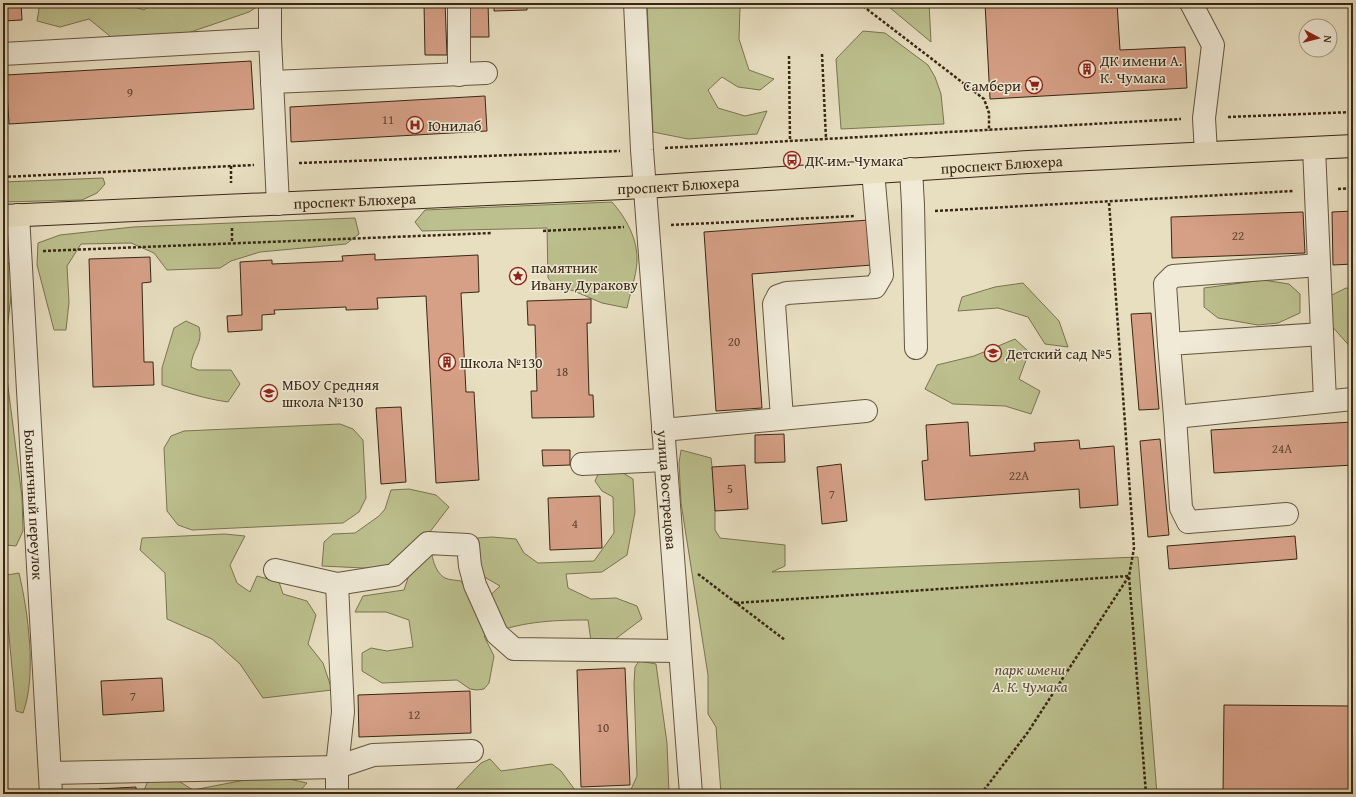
<svg xmlns="http://www.w3.org/2000/svg" width="1356" height="797" viewBox="0 0 1356 797" font-family="'Gentium Book Plus',serif">
<style>
.green{fill:#bcc08e;stroke:#7a7450}
.building{fill:#d6a087;stroke:#382713}
.lines{fill:none;stroke-linecap:round;stroke-linejoin:round}
.minor-casing{stroke:#64553e;stroke-width:24}
.major-casing{stroke:#382713;stroke-width:24}
.path{stroke:#382713;stroke-width:2.5;stroke-dasharray:3 2;stroke-linecap:butt}
.minor{stroke:#f0ead7;stroke-width:22}
.major{stroke:#e8dfc1;stroke-width:22}
.labels{text-anchor:middle;dominant-baseline:central;stroke-width:3;stroke-linejoin:round;paint-order:stroke}
.number-label{font-size:13px;fill:#604530}
.poi-label{font-size:15px;fill:#382713;stroke:#f0ead7;text-anchor:start}
.street-label{font-size:15px;fill:#382713;stroke:#f0ead7}
.park-label{font-size:15px;font-style:italic;fill:#594d32;stroke:#f0ead7}
</style>
<rect width="100%" height="100%" fill="#e8dfc1"/>
<filter id="stains"><feTurbulence type="fractalNoise" baseFrequency=".005" numOctaves="4"/><feColorMatrix values="0 0 0 0 .2 0 0 0 0 .09 0 0 0 0 .02 0 0 0 .5 -.17"/></filter>
<radialGradient id="worn" r=".72"><stop offset=".6" stop-color="#630" stop-opacity="0"/><stop offset="1" stop-color="#630" stop-opacity=".3"/></radialGradient>
<!-- green -->
<g class="green">
<path d="M40 3H122L144 10 152 3H263L249 12 182 35 111 37 89 19 60 27 37 21Z"/>
<path d="M647 3H742L740 7 739 39 749 70 774 79 760 90 738 87 722 77 708 90 718 108 745 116 767 111 757 134 688 139 653 132Z"/>
<path d="M884 3H929L931 42 889 7Z"/>
<path d="M863 31 885 33 928 65 935 77 941 94 944 124 841 129 836 59Z"/>
<path d="M103 178 105 184 97 193 82 200 3 202V182Z"/>
<path d="M612 202C626 218 638 239 637 262 636 277 630 293 627 308L602 303 574 291 555 286 548 278 547 228 422 231 415 222 425 210Z"/>
<path d="M355 218 359 234 346 244 260 252 231 261 220 268 167 270 154 253 131 243 81 244 67 266 69 302 66 330H54L37 265 38 243 60 235 133 227Z"/>
<path d="M3 255 14 272 4 355 22 497 23 531 16 546 6 545 3 503Z"/>
<path d="M1263 280 1289 284 1300 294V313L1278 323 1258 325 1218 318 1204 307V288Z"/>
<path d="M1023 283 1059 321 1068 347 1045 344 1028 317 998 308 958 311 962 297 995 287Z"/>
<path d="M1346 288 1353 289V350L1329 323 1324 303 1332 295Z"/>
<path d="M186 321 199 327C204 344 191 350 191 367L198 370H231L240 384 228 402C206 399 184 392 162 385V368L174 328Z"/>
<path d="M1015 339 1029 352 1019 379 1040 391 1031 414 1005 406 953 404 925 389 937 365 974 356Z"/>
<path d="M340 424 353 429 363 440 366 498 359 512 343 523 192 530 178 525 167 511 164 448 171 436 184 431Z"/>
<path d="M681 450 711 458 715 492V530L720 538 785 545V566L772 572 1138 557 1157 794H721L716 727 708 714V675L681 503 679 463Z"/>
<path d="M601 468 618 470 633 479 635 512 627 555 602 572 566 574 568 588 591 599 616 598 637 606 642 619 614 640 591 641 588 620C548 620 520 622 484 636L494 656 489 683 484 689 477 690 470 689 457 680 382 683 362 671V653L371 648 387 651 413 647 409 620 386 612H355L363 596 404 590 409 575 384 569 322 566 324 542 333 534 355 533 379 516 385 509 391 490 409 489 436 495 449 507 429 533C431 546 431 570 445 578 449 580 456 580 461 581L478 607 500 586 481 575 477 559V538L492 537 516 539 524 553 538 563 594 561 614 533 613 497 602 491 595 481Z"/>
<path d="M225 534 245 536 230 565 237 583 250 592 257 576 279 582 283 594 307 601 316 615 308 644 323 663 332 690 263 698 240 664 212 639 167 619 165 573 140 550 142 538Z"/>
<path d="M19 573C28 612 37 675 23 713L16 711 7 614V575Z"/>
<path d="M639 661 656 664 667 743 669 794H627H629L637 776 634 684 635 667Z"/>
<path d="M490 759 501 771 552 764 561 771 578 794H457L456 789 481 763Z"/>
<path d="M271 775 307 783 297 794H145V788L149 778 172 777 193 790Z"/>
</g>
<!-- building -->
<g class="building">
<path d="M3 3H21L22 20 3 21Z"/>
<path d="M424 3H445L447 55H425Z"/>
<path d="M468 3H488L489 37H469Z"/>
<path d="M494 3H527V10L494 11Z"/>
<path d="M985 3H1117L1120 50 1185 47 1187 88 990 99Z"/>
<path d="M251 61 254 109 9 124 6 75Z"/>
<path d="M485 96 487 131 291 142 290 107Z"/>
<path d="M1353 211V264L1333 265 1332 212Z"/>
<path d="M1303 212 1305 253 1172 258 1171 217Z"/>
<path d="M869 220 872 265 752 274 762 408 716 411 704 232Z"/>
<path d="M375 254V260L478 255 479 292 461 293 466 392H474L479 480 436 483 426 296 377 298 378 309 346 310V307L274 310 275 314 262 315V330L228 332 227 316 242 315 240 262 272 260V264L343 261 342 256Z"/>
<path d="M150 257 151 282 142 283 144 362H153L154 385 93 387 89 259Z"/>
<path d="M591 299V323H587L589 395H593L594 417 532 418 531 391H537L535 325H528L527 301Z"/>
<path d="M1151 313 1159 409 1139 410 1131 314Z"/>
<path d="M401 407 406 482 381 484 376 408Z"/>
<path d="M968 422 970 456 1035 451 1034 443 1079 440 1080 449 1114 446 1118 505 1080 508 1079 489 925 500 922 461 928 460 926 425Z"/>
<path d="M1353 422V465L1214 473 1211 430Z"/>
<path d="M784 434 785 462 755 463V435Z"/>
<path d="M1160 439 1169 535 1148 537 1140 441Z"/>
<path d="M542 450H570V465L543 466Z"/>
<path d="M841 464 847 521 822 524 817 467Z"/>
<path d="M745 465 748 509 715 511 712 467Z"/>
<path d="M600 496 602 548 550 550 548 498Z"/>
<path d="M1295 536 1297 559 1169 569 1167 546Z"/>
<path d="M625 668 630 785 581 787 577 670Z"/>
<path d="M162 678 164 711 103 715 101 681Z"/>
<path d="M470 691 471 733 359 737 358 695Z"/>
<path d="M1224 705 1353 706V794H1223Z"/>
<path d="M136 787V794H99V789Z"/>
</g>
<g class="lines">
<!-- minor casing -->
<g class="minor-casing">
<g id="minor">
<path d="M459 3V75"/>
<path id="s1" d="M635 3 642 150 691 794"/>
<path d="M1191 3 1213 45 1204 118 1206 153"/>
<path d="M270 39V3"/>
<path d="M3 54 270 39 278 204"/>
<path d="M272 82 486 73"/>
<path d="M1314 148 1325 401"/>
<path d="M911 169 913 205 916 348"/>
<path id="s2" d="M18 215 51 794"/>
<path d="M1169 344 1165 284 1173 276 1319 265"/>
<path d="M1175 417 1169 344 1322 334"/>
<path d="M782 418 774 304 778 296 787 293 875 287 882 275 873 171"/>
<path d="M663 430 866 411"/>
<path d="M582 464 665 460"/>
<path d="M1287 514 1188 522 1181 508 1175 417 1353 399"/>
<path d="M275 570 337 584 394 575 428 543 468 545 470 566 475 585 497 634 514 649 679 651"/>
<path d="M50 773 337 767 373 755 472 751"/>
<path d="M337 794V767L343 712 337 584"/>
</g>
</g>
<!-- major casing -->
<g class="major-casing">
<g id="major">
<path id="s3" d="M3 216 645 187 1028 162 1353 146"/>
</g>
</g>
<!-- path -->
<g class="path">
<path d="M859 3 984 99 989 113V131"/>
<path d="M822 54 826 139"/>
<path d="M789 56 790 141"/>
<path d="M1228 117 1353 112"/>
<path d="M665 148 1181 119"/>
<path d="M299 163 620 151"/>
<path d="M231 166V183"/>
<path d="M3 177 254 165"/>
<path d="M1338 189 1353 188"/>
<path d="M935 211 1293 191"/>
<path d="M671 225 854 216"/>
<path d="M232 228V243"/>
<path d="M543 231 624 227"/>
<path d="M43 251 492 233"/>
<path d="M698 574 785 640"/>
<path d="M736 603 1129 576 1146 794"/>
<path d="M981 794 1028 732 1129 576 1134 548 1109 202"/>
</g>
<!-- minor -->
<use href="#minor" class="minor"/>
<!-- major -->
<use href="#major" class="major"/>
</g>
<!-- icons -->
<defs>
<g id="building-ring" transform="scale(0.9)"><circle r="9.5" fill="#f0ead7" stroke="#8f2418" stroke-width="1.5"/><path d="M-4-6H4V6H1V3H-1V6H-4ZM-2.5-4.3h1.7v1.8h-1.7ZM.8-4.3h1.7v1.8H.8ZM-2.5-1h1.7V.8h-1.7ZM.8-1h1.7V.8H.8Z" fill="#8f2418"/></g>
<g id="supermarket-ring" transform="scale(0.9)"><circle r="9.5" fill="#f0ead7" stroke="#8f2418" stroke-width="1.5"/><path d="M-6-5.5h2.5l.6 2H6L4.5 2H-2.5L-4.4-4H-6ZM-1.5 3.2a1.3 1.3 0 1 0 .1 0ZM3 3.2a1.3 1.3 0 1 0 .1 0Z" fill="#8f2418"/></g>
<g id="hospital-ring" transform="scale(0.9)"><circle r="9.5" fill="#f0ead7" stroke="#8f2418" stroke-width="1.5"/><path d="M-5-5h3v3.5h4V-5h3V5h-3V1.5h-4V5h-3Z" fill="#8f2418"/></g>
<g id="bus-ring" transform="scale(0.9)"><circle r="9.5" fill="#f0ead7" stroke="#8f2418" stroke-width="1.5"/><path d="M-5-6H5V4H4V6H2V4H-2V6H-4V4H-5ZM-3.5-4V0h7V-4ZM-3.5 1.2v1.5H-2V1.2ZM2 1.2v1.5H3.5V1.2Z" fill="#8f2418"/></g>
<g id="sight-ring" transform="scale(0.9)"><circle r="9.5" fill="#f0ead7" stroke="#8f2418" stroke-width="1.5"/><path d="M0-6L1.8-2.2L6-1.7L2.9 1.2L3.7 5.4L0 3.3L-3.7 5.4L-2.9 1.2L-6-1.7L-1.8-2.2Z" fill="#8f2418"/></g>
<g id="school-ring" transform="scale(0.9)"><circle r="9.5" fill="#f0ead7" stroke="#8f2418" stroke-width="1.5"/><path d="M0-5L7-2L0 1L-7-2ZM-4 1L0 2.5L4 1V4Q0 6-4 4Z" fill="#8f2418"/></g>
</defs>
<g fill-rule="evenodd">
<use href="#building-ring" x="1087" y="69"/>
<use href="#supermarket-ring" x="1034" y="85"/>
<use href="#hospital-ring" x="415" y="125"/>
<use href="#bus-ring" x="792" y="160"/>
<use href="#sight-ring" x="518" y="276"/>
<use href="#school-ring" x="993" y="353"/>
<use href="#building-ring" x="447" y="362"/>
<use href="#school-ring" x="269" y="393"/>
</g>
<g class="labels">
<!-- number labels -->
<g class="number-label">
<text x="130" y="92">9</text>
<text x="388" y="119">11</text>
<text x="1238" y="235">22</text>
<text x="734" y="341">20</text>
<text x="562" y="371">18</text>
<text x="1282" y="448">24А</text>
<text x="1019" y="475">22А</text>
<text x="730" y="488">5</text>
<text x="832" y="494">7</text>
<text x="575" y="523">4</text>
<text x="133" y="696">7</text>
<text x="414" y="714">12</text>
<text x="603" y="727">10</text>
</g>
<!-- poi labels -->
<g class="poi-label">
<text x="1100" y="60">ДК имени А.<tspan x="1100" dy="17">К. Чумака</tspan></text>
<text x="1021" y="85" text-anchor="end">Самбери</text>
<text x="428" y="125">Юнилаб</text>
<text x="805" y="160">ДК им. Чумака</text>
<text x="531" y="267">памятник<tspan x="531" dy="17">Ивану Дуракову</tspan></text>
<text x="1006" y="353">Детский сад №5</text>
<text x="460" y="362">Школа №130</text>
<text x="282" y="384">МБОУ Средняя<tspan x="282" dy="17">школа №130</tspan></text>
</g>
<!-- street labels -->
<g class="street-label">
<text stroke="none"><textPath href="#s3" startOffset="1000">проспект Блюхера</textPath></text>
<text stroke="none"><textPath href="#s3" startOffset="676">проспект Блюхера</textPath></text>
<text stroke="none"><textPath href="#s3" startOffset="352">проспект Блюхера</textPath></text>
<text stroke="none"><textPath href="#s1" startOffset="488">улица Вострецова</textPath></text>
<text stroke="none"><textPath href="#s2" startOffset="290">Больничный переулок</textPath></text>
</g>
<!-- park labels -->
<g class="park-label">
<text x="1030" y="669">парк имени<tspan x="1030" dy="17">А. К. Чумака</tspan></text>
</g>
</g>
<!-- margin -->
<rect width="1356" height="797" fill="none" stroke="#e8dfc1" stroke-width="16"/>
<rect x="4" y="4" width="1348" height="789" fill="none" stroke="#382713" stroke-width="2"/>
<rect x="8" y="8" width="1340" height="781" fill="none" stroke="#382713"/>
<!-- north arrow -->
<g transform="translate(1318 38) rotate(97)"><circle r="19" fill="#f0ead7" stroke="#a69c89"/>
<path d="M0-3L7 15L0 10L-7 15Z" fill="#8f2418"/>
<text y="-6" font-size="11" font-weight="bold" text-anchor="middle" fill="#382713">N</text>
</g>
<rect width="100%" height="100%" filter="url(#stains)"/>
<rect width="100%" height="100%" fill="url(#worn)"/>
</svg>
